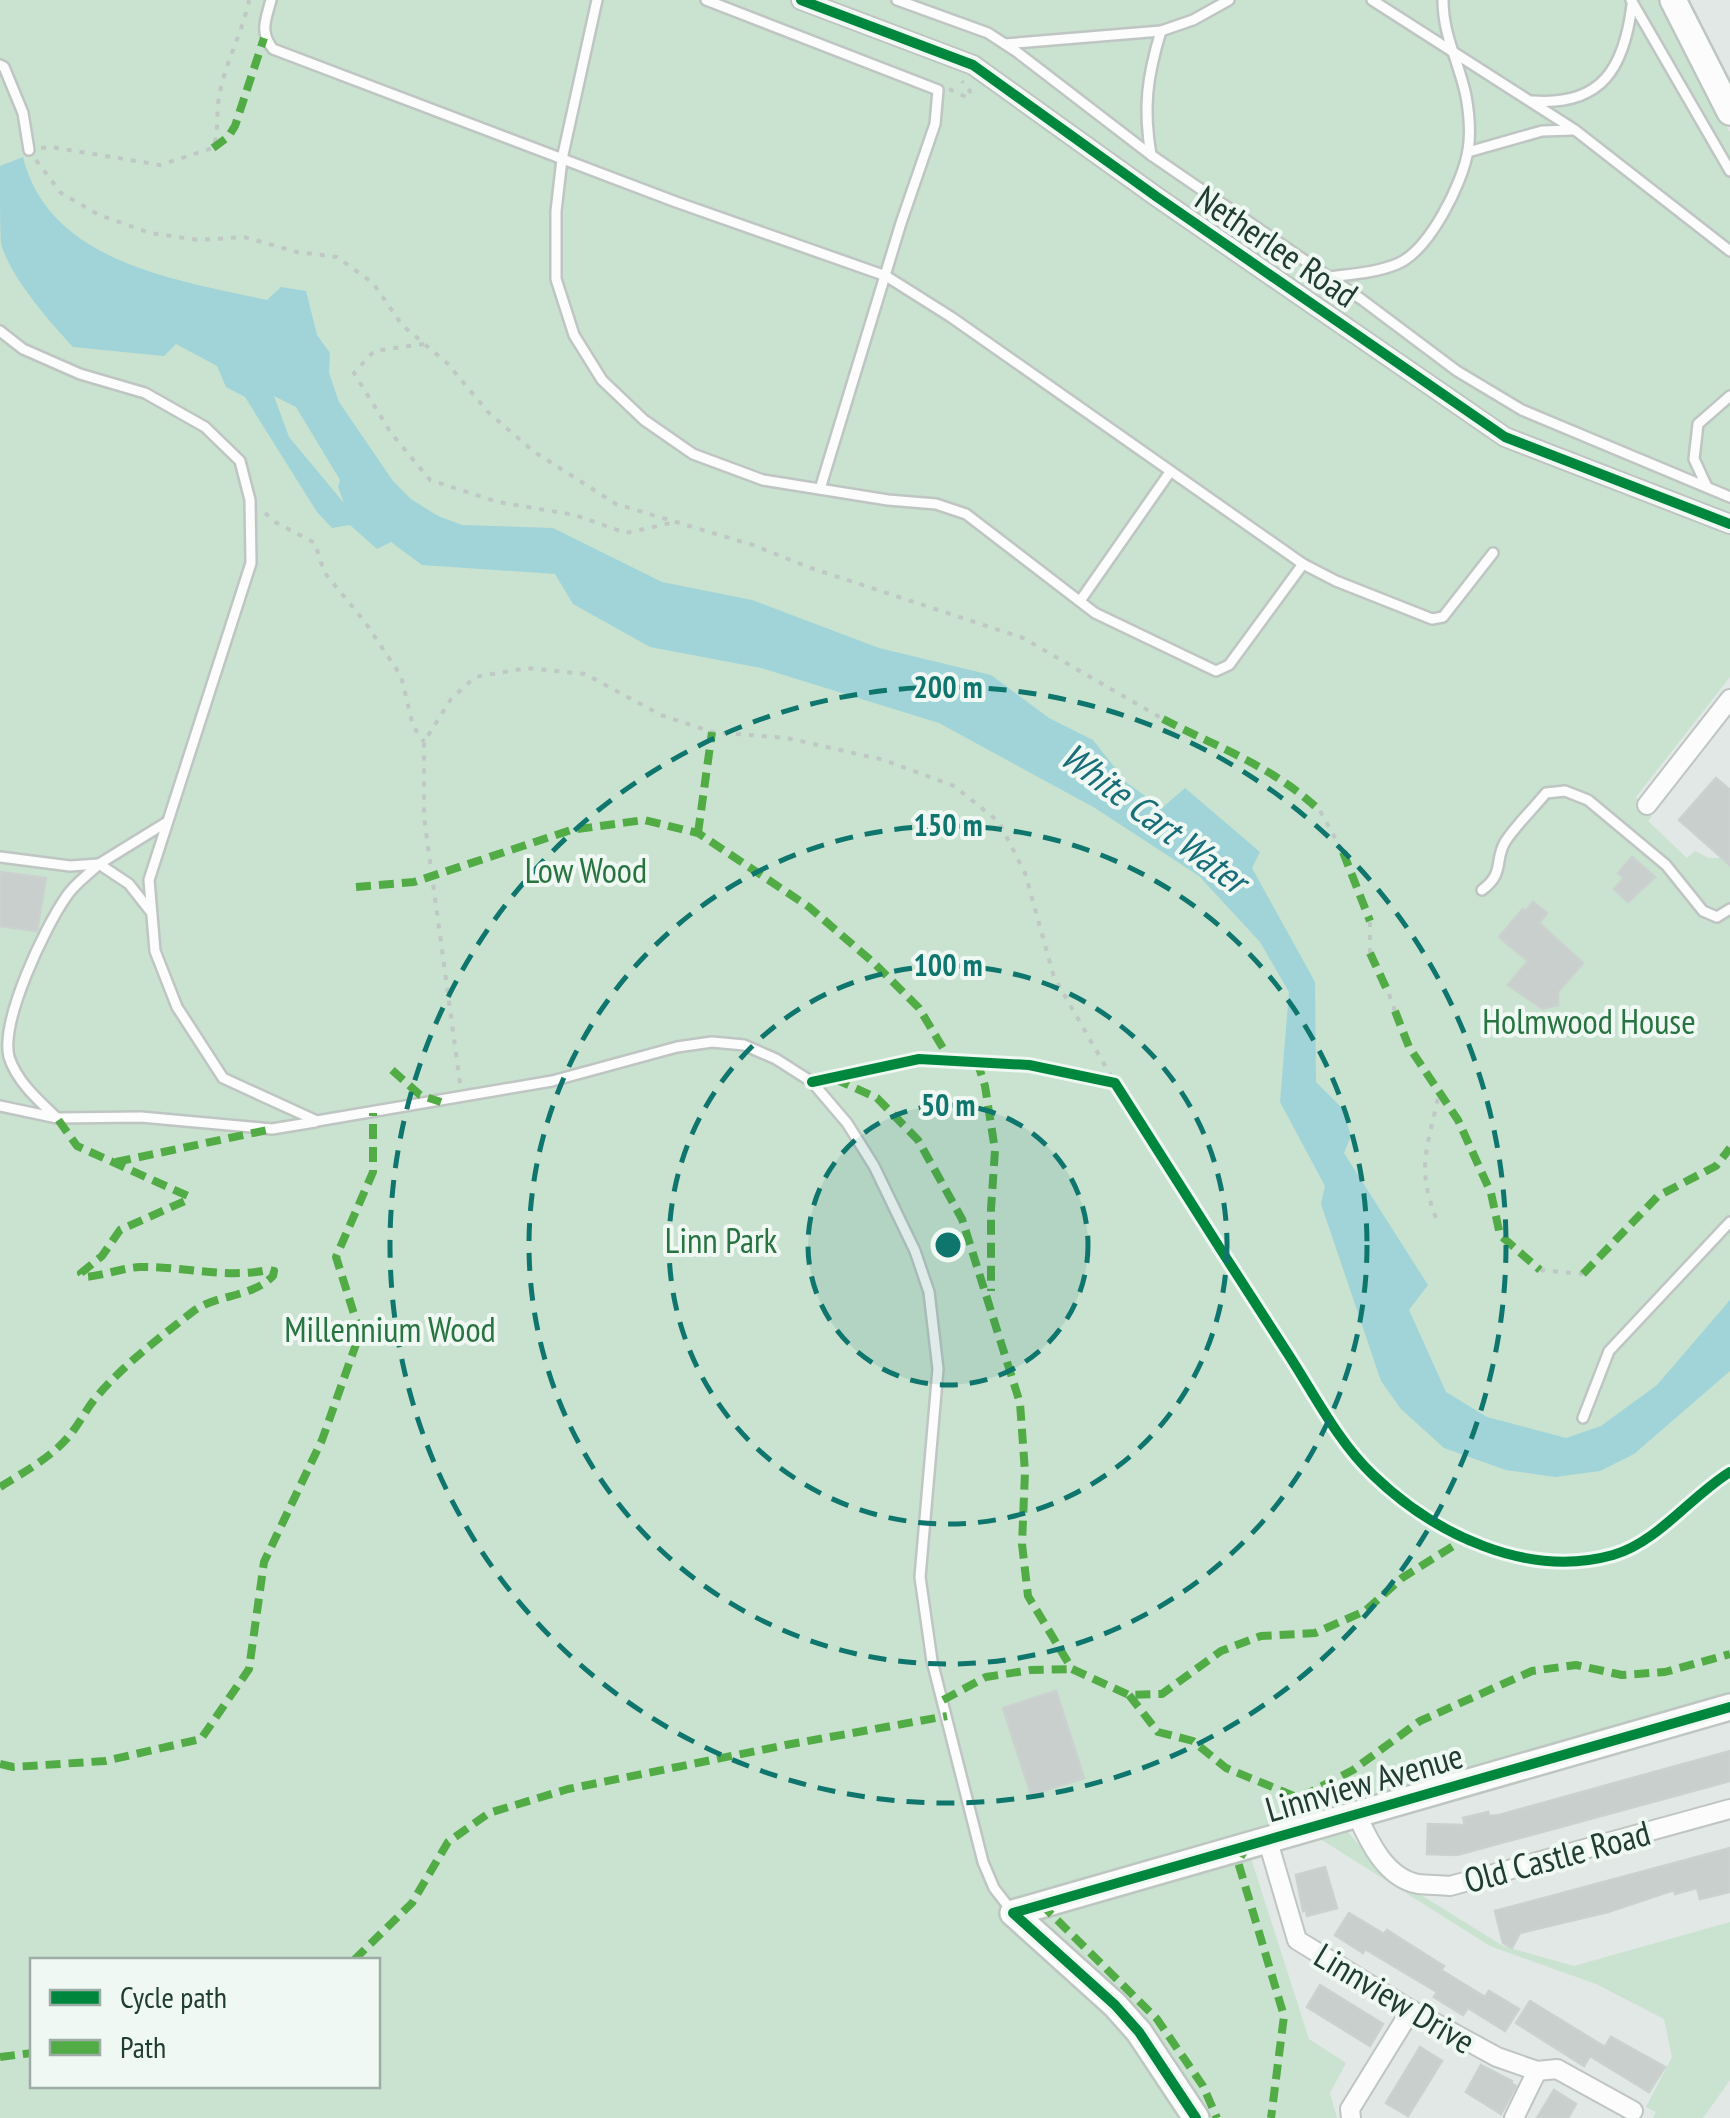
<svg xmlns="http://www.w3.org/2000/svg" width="1730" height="2118" viewBox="0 0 1730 2118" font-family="'PT Sans Narrow',sans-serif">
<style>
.green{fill:#cae2d0;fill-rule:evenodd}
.water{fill:#a0d4d8;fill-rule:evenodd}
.building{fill:#c9cfcc;stroke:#cbd1ce;stroke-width:2.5}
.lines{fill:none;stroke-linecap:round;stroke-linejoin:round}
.lane-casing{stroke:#bfc5c2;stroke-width:14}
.street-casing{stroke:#bfc5c2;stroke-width:22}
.secondary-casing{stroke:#bec6c2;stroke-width:30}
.path{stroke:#bfc8c4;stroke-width:4;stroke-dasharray:5 8;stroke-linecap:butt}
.lane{stroke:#fbfcfb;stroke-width:9}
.street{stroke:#fbfcfb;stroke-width:18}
.secondary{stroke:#fbfcfb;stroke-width:25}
.quiet{stroke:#52ac45;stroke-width:8;stroke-dasharray:15 8;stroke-linecap:butt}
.cycleway-casing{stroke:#f0f8f3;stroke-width:16}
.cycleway{stroke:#00873e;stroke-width:10}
.ring{fill:none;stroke:#0f766e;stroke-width:5;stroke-dasharray:18 12}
.labels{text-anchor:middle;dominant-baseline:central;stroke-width:8;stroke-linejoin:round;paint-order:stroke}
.street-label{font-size:35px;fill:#203c33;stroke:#f0f8f3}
.park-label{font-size:35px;fill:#287441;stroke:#f0f8f3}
.water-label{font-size:38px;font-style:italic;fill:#186e79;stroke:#f0f8f3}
.centre{fill:#0f766e;stroke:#f0f8f3;stroke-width:5}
.ring-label{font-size:30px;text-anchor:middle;font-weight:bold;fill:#0f766e;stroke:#f0f8f3;stroke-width:8;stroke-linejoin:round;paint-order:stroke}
</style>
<rect width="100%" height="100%" fill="#e2e8e5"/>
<!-- green -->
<g class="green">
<path d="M0 0H1661L1669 21 1730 132V677L1636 797 1652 816 1648 821 1687 858 1695 851 1709 858H1730V1697L997 1908 1140 2045 1181 2118H0ZM32 1960H378V2086H32Z"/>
<path d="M1341 1824 1381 1870 1503 1946 1574 1966 1730 1922V2080L1703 2118H1653L1656 2112 1646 2107 1672 2057 1664 2019 1596 1984 1490 1946 1314 1835Z"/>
<path d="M1249 1852 1309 2039 1346 2063 1330 2093 1337 2118H1208L1185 2076 1030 1917Z"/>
</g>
<!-- water -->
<path class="water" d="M23 157C49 263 177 280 267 300L281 287 306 291 317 335 330 353 329 373 339 402 393 481 411 499 438 516 462 525 553 528 662 582 752 600 879 648 991 675 1049 718 1093 740 1127 783 1162 808 1185 788 1260 852 1252 868 1315 982 1316 1082 1342 1108 1351 1136 1344 1153 1428 1285 1409 1310 1446 1392 1487 1417 1566 1438 1601 1426 1657 1385 1730 1300V1371L1634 1454 1600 1471 1555 1477 1506 1470 1444 1448 1401 1409 1381 1381 1321 1204 1325 1186 1280 1102 1289 992 1260 942 1199 876 1095 808 939 723 761 668 650 647 573 604 555 574 422 565 391 542 377 549 350 525 332 528 317 512 245 397 226 387 217 366 176 344 164 356 73 347C49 321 11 278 1 244 0 225 0 187 0 166ZM274 396 296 407 340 480 338 487 344 503 289 437Z"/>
<!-- building -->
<g class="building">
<path d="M1716 778 1730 790V865L1679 820Z"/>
<path d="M1632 857 1655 877 1628 902 1614 889 1624 878 1618 873Z"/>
<path d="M0 872 46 878 37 931 0 926Z"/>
<path d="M1533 902 1547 913 1539 923 1583 963 1558 992V1005L1543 1009 1508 985 1528 961 1499 937 1523 909 1526 911Z"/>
<path d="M1056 1691 1084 1778 1031 1795 1003 1708Z"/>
<path d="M1730 1751V1781L1457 1855 1427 1854 1428 1824 1465 1825 1463 1818 1488 1812 1489 1816 1499 1815Z"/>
<path d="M1730 1848V1892L1700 1899 1697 1888 1675 1894 1674 1890 1608 1912 1520 1933 1512 1948 1503 1943 1495 1911Z"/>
<path d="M1325 1867 1337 1908 1307 1916 1306 1910 1303 1911 1296 1875Z"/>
<path d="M1349 1913 1384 1934 1387 1930 1409 1944 1444 1966 1441 1970 1485 1997 1489 1991 1519 2009 1505 2031 1468 2008 1463 2015 1434 1997 1437 1992 1365 1949 1363 1953 1335 1935Z"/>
<path d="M1320 1985 1383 2024 1370 2046 1307 2007Z"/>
<path d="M1530 2001 1605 2047 1611 2037 1665 2067 1649 2092 1590 2056 1584 2066 1516 2023Z"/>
<path d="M1420 2047 1442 2061 1408 2116 1386 2103Z"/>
<path d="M1481 2065 1512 2081 1511 2083 1516 2086 1501 2114 1466 2092Z"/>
<path d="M1554 2090 1576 2104 1568 2118H1537Z"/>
</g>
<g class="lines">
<!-- lane casing -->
<g class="lane-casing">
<g id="lane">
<path d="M271 0C266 19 259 32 273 49L676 202 886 276 951 317 1303 564 1336 581 1432 619 1443 617 1493 553"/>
<path d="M597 0 562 159 556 211V279L574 335 602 380 644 420 693 454 763 480 888 500 936 504 966 514 1095 613 1216 671 1229 665 1303 564"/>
<path d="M706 0 938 90 935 124 901 223 820 489"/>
<path d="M897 0 988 33 1017 52 1151 155 1361 299 1457 371 1522 410 1730 497"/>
<path d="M1372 0 1575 130 1730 251"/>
<path d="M1631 0 1730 171"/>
<path d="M1005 44 1161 31 1193 20 1229 0"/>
<path d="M0 65 4 67 23 113 29 150"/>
<path d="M1533 101C1602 106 1624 68 1632 5"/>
<path d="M1468 152 1542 131 1573 130"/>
<path d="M1151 155C1143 108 1147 77 1161 31"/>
<path d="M1329 277C1351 274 1375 273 1397 264 1429 251 1463 183 1468 150 1471 133 1469 113 1466 96 1459 62 1443 36 1443 0"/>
<path d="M0 331 23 349 80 374 145 393 205 427 240 461 250 500 251 563 149 880 155 951 177 1007 223 1078 317 1121 552 1081 677 1047 712 1042 744 1045 776 1059 812 1082 847 1123 874 1166 915 1251 929 1292 938 1369 920 1577 932 1661 983 1862 994 1888 1011 1910"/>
<path d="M1707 487 1694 459 1698 424 1730 396"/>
<path d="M1080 601 1170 472"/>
<path d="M0 857 70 866 99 864 167 822"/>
<path d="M1482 890C1505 873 1494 861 1505 842 1516 825 1533 809 1546 793L1565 791 1588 800 1666 865 1703 911 1717 917 1730 909"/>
<path d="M0 1106 57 1118 141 1117 272 1129 315 1122"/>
<path d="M57 1118C39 1101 17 1082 9 1057 0 1021 45 927 66 897 74 884 89 874 99 864L129 884 151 912"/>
<path d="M1583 1418 1609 1351 1730 1222"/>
</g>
</g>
<!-- street casing -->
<g class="street-casing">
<g id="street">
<path d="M801 0 973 65 1157 197 1505 437 1730 524"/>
<path d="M1647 805 1730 699"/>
<path d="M1357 1815C1369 1842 1386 1878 1418 1884 1429 1885 1440 1885 1450 1886L1730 1809"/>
<path d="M1267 1838 1297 1940 1411 2010 1497 2057 1537 2071 1557 2069 1633 2111"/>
<path d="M1351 2118 1350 2109 1411 2010"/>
<path d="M1514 2118 1537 2071"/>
</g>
</g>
<!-- secondary casing -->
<g class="secondary-casing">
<g id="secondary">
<path d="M1673 0 1730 112"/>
<path d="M1196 2118 1139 2032 1115 2005 1013 1913 1730 1707"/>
</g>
</g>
<!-- path -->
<g class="path">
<path d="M949 89 968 98 970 91 962 81"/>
<path d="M41 148 51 147 160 165 213 148C220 129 215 112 220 92 226 61 243 31 249 0"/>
<path d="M36 160 61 193 99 215 150 233 199 240 244 237 297 252 337 257 373 283 402 325 447 363 489 413 533 451 616 504 753 545 808 567 1023 638 1163 719"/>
<path d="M424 344 374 351 354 373 391 433 430 480 498 502 575 515 626 533 675 522"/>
<path d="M265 513 275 522 315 543 324 572 365 622 401 676 413 726 424 742"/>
<path d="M1320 811 1343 852"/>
<path d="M1370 953V921"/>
<path d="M1389 994 1395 1011"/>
<path d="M460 1083 424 817V742L451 699 475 677 527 668 585 674 661 715 712 732 787 738 884 760 954 786 999 822 1025 873 1054 977 1115 1083"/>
<path d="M1436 1218C1415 1164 1429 1146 1439 1092"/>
<path d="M1540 1270 1583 1274"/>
</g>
<!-- lane -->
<use href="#lane" class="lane"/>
<!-- street -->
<use href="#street" class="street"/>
<!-- secondary -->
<use href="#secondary" class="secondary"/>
<!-- quiet -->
<g class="quiet">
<path d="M213 148 228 137 235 126 264 38"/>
<path d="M1163 719C1217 747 1276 768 1320 811"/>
<path d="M698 833 712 732"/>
<path d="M1343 852 1370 921"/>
<path d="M356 887 414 882 571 830 644 820 698 833 809 907 874 963 919 1008 950 1060"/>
<path d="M1370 953 1389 994"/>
<path d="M1395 1011 1409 1047 1458 1120 1491 1193 1500 1235 1540 1270"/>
<path d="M977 1061 985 1086 995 1150 991 1209V1291"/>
<path d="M392 1070 420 1095 441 1102"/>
<path d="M835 1079 877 1098 918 1140 962 1219 1020 1403 1025 1472 1022 1544 1028 1596 1072 1669 1129 1695 1162 1694 1221 1651 1261 1636 1315 1633 1365 1611 1402 1578 1466 1538"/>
<path d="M116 1162 272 1129"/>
<path d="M1583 1274 1658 1196 1716 1166 1730 1148"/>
<path d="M0 1487C24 1472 56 1455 73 1431 82 1419 88 1406 99 1394 126 1363 159 1338 191 1313 216 1293 250 1299 273 1276L274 1271 268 1270C224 1279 183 1266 140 1267 121 1268 103 1276 84 1277L81 1273 102 1256 120 1230 187 1200 188 1196 77 1146 57 1118"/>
<path d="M1129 1695 1158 1732 1193 1741 1226 1768 1299 1798 1353 1770 1420 1721 1532 1671 1576 1665 1622 1675 1665 1672 1730 1654"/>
<path d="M943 1700 986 1677 1031 1670 1072 1669"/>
<path d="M0 1764 13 1767 105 1761 201 1739 249 1669 264 1562 322 1440 360 1333 336 1257 373 1172V1113"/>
<path d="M1248 1844 1238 1862 1284 2016 1271 2118"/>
<path d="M1041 1904 1157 2019 1203 2086 1217 2118"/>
<path d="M354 1960 412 1903 448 1842 489 1813 568 1789 791 1744 947 1716"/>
<path d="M0 2057 32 2053"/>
</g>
<!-- cycleway casing -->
<g class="cycleway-casing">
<g id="cycleway">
<path d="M801 0 973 65 1157 197 1505 437 1730 524"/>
<path d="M812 1082 919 1059 1029 1065 1115 1083C1173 1175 1231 1266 1290 1357 1315 1396 1339 1443 1373 1475 1434 1534 1527 1579 1613 1555 1658 1542 1691 1496 1730 1472"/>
<path d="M1196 2118 1139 2032 1115 2005 1013 1913 1730 1707"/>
</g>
</g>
<!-- cycleway -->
<use href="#cycleway" class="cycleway"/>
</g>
<!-- distance rings -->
<circle cx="948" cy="1245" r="140" fill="#0f766e" fill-opacity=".12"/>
<g class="ring">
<circle cx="948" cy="1245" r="140"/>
<circle cx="948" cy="1245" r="279"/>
<circle cx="948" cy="1245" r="419"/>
<circle cx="948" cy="1245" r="558"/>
</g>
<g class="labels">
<!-- street labels -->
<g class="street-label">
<text transform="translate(1277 246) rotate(34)">Netherlee Road</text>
<text transform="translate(1364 1782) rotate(-16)">Linnview Avenue</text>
<text transform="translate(1557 1856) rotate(-15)">Old Castle Road</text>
<text transform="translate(1395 1998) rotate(31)">Linnview Drive</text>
</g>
<!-- park labels -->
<g class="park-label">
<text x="586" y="870">Low Wood</text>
<text x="1589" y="1021">Holmwood House</text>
<text x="721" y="1240">Linn Park</text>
<text x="390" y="1329">Millennium Wood</text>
</g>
<!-- water labels -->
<g class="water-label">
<text transform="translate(1155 817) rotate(37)">White Cart Water</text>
</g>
</g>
<circle cx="948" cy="1245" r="15" class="centre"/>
<g class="ring-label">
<text x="948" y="698">200 m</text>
<text x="948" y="836">150 m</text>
<text x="948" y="976">100 m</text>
<text x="948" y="1116">50 m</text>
</g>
<!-- legend -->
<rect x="30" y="1958" width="350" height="130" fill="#f0f8f3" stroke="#9dada6" stroke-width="2.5"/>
<rect x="50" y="1990" width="50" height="15" fill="#00873e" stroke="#9dada6" stroke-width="2.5"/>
<text x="120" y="2008" font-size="30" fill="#203c33">Cycle path</text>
<rect x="50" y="2040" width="50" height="15" fill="#52ac45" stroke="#9dada6" stroke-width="2.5"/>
<text x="120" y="2058" font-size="30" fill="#203c33">Path</text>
</svg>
